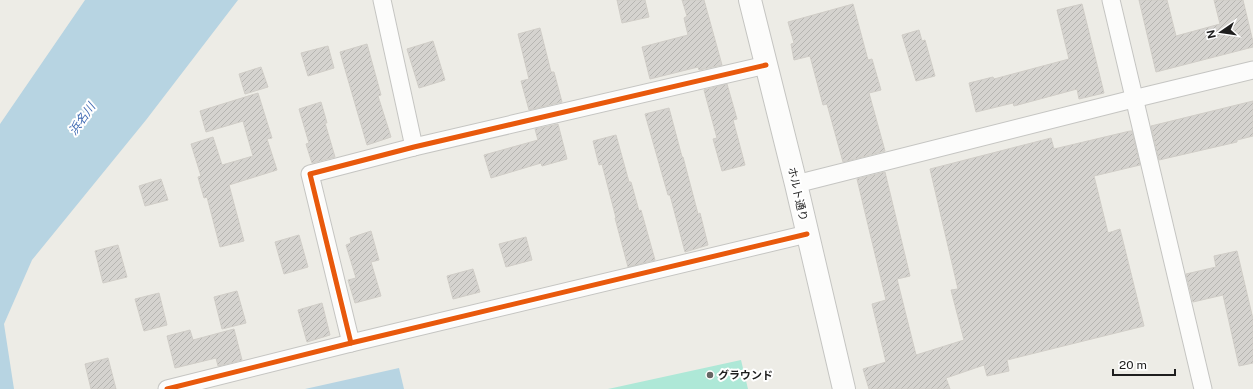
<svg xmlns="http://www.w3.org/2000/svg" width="1253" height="389" viewBox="0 0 1253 389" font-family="'Public Sans','Noto Sans JP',sans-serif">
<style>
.pitch{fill:#aee8d7}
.water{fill:#b7d4e2}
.building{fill:url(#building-hatch);stroke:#d0cdc7}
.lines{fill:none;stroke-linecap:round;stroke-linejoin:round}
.minor-casing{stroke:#c5c5c2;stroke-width:19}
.tertiary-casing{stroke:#c5c5c2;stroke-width:24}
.minor{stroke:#fcfcfb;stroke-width:17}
.tertiary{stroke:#fcfcfb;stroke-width:22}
.cycleway-casing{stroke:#fff;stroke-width:8}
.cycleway{stroke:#e8590c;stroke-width:5}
.poi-dot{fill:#666664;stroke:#fff;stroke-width:1.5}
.labels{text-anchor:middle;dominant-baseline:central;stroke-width:4;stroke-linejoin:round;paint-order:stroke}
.street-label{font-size:11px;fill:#1e1e1e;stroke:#fff}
.poi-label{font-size:11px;font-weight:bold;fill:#1e1e1e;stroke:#fff;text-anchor:start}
.water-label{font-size:12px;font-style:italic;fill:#436db4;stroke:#fff}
</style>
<defs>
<pattern id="building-hatch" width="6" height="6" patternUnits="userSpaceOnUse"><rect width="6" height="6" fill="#d5d3cf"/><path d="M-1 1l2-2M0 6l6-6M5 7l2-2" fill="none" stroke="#b6b5b1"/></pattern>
</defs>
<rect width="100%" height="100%" fill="#edece6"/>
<!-- pitch -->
<path class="pitch" d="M741 360 748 389H608Z"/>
<!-- water -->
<g class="water">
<path d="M85 0H238L146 120 32 260 4 324 14 389H0V124Z"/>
<path d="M399 368 404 389H305Z"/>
</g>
<!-- building -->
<g class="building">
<path d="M617 0H645L649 17 622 23Z"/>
<path d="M682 0H704L722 65 699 70 698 67 650 79 642 47 688 35 684 18 687 16Z"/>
<path d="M1139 0H1167L1176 36 1220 24 1214 0H1243L1253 42V47L1156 72Z"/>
<path d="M853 4 868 60 872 59 881 90 869 93 885 151 843 162 827 104 823 105 810 56 794 60 791 44 794 43 788 22Z"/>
<path d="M1082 4 1104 93 1079 99 1077 89 1014 106 1013 103 976 112 969 83 993 77 994 79 1069 59 1057 10Z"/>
<path d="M540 28 551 72H554L562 102 529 110 521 81 529 79 518 34Z"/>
<path d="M919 30 922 41 925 40 935 76 916 81 902 35Z"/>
<path d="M433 41 445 80 419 88 407 49Z"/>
<path d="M367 44 381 95 378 96 391 137 367 145 340 52Z"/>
<path d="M328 46 334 68 308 76 301 53Z"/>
<path d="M261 67 268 87 245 94 239 74Z"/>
<path d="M727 84 737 119 733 120 745 165 722 171 713 139 717 138 704 90Z"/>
<path d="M258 93 272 138 267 139 277 170 229 185 244 241 220 247 207 197 204 198 198 177 201 176 191 144 213 137 222 165 253 156 243 121 206 132 200 111Z"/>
<path d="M1253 101V136L1237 140V142L1159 160 1151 126Z"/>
<path d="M321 102 327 123H325L335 157 312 163 306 144 309 143 299 109Z"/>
<path d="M669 108 682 157H683L698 214 700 213 708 245 685 252 670 195H668L645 114Z"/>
<path d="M558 124 567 159 542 166 541 163 491 178 484 155 538 140 535 129Z"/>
<path d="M1130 131H1132L1140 165 1094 176 1108 233 1120 229 1144 326 1007 360 1009 371 987 376 984 365 946 378 950 389H869L863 369 886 362 872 304 886 300 857 179 885 172 910 276 897 279 916 355 964 340 951 290 958 289 930 169 1051 138 1054 149Z"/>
<path d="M616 135 629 182H631L639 211 641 210 655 260 628 267 615 218H616L602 164 599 165 593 141Z"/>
<path d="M161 179 168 200 145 206 139 186Z"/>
<path d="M371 231 379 260 371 262 381 296 355 303 348 280 356 278 346 245 351 243 350 238Z"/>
<path d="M299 235 308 267 284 274 275 242Z"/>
<path d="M526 237 532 260 506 267 499 244Z"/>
<path d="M118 245 127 277 103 283 95 251Z"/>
<path d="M1237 251 1253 319V363L1239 366 1223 295 1193 302 1186 274 1216 267 1214 256Z"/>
<path d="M473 269 480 292 453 299 447 276Z"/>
<path d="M237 291 246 323 222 329 214 297Z"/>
<path d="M159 293 167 325 144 331 135 299Z"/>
<path d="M322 303 330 335 307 342 298 310Z"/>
<path d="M234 329 242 360 218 366 216 358 175 368 167 336 190 330 193 340Z"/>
<path d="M108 358 116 389H91L85 364Z"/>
</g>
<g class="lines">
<!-- minor casing -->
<g class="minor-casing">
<g id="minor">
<path d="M382 0 414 147"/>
<path d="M1111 0 1203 389"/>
<path d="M796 184 1133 99 1253 70"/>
<path d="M351 343 310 174 414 147 766 65"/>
<path d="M167 389 351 343 807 234"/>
</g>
</g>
<!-- tertiary casing -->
<g class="tertiary-casing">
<path id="tertiary" d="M750 0 796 184 844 389"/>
</g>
<!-- minor -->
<use href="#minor" class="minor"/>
<!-- tertiary -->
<use href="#tertiary" class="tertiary"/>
<!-- cycleway casing -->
<g class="cycleway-casing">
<g id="cycleway">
<path d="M351 343 310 174 414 147 766 65"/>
<path d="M167 389 351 343 807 234"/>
</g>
</g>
<!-- cycleway -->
<use href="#cycleway" class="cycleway"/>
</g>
<!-- markers -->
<circle class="poi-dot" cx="710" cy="375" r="4"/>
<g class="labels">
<!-- street labels -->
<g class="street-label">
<text transform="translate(798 194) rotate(77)">ホルト通り</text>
</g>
<!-- poi labels -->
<g class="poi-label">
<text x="718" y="375">グラウンド</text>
</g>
<!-- water labels -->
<g class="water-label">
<text transform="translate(82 119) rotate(-55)">浜名川</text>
</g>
</g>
<!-- north arrow -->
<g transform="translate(1221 32) rotate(257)" stroke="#ffffff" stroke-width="3" paint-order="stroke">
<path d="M0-3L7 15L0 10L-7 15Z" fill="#1e1e1e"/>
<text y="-6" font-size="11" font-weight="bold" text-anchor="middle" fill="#1e1e1e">N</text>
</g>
<!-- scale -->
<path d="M1113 369v6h62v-6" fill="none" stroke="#1e1e1e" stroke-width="2"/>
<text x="1119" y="369" font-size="12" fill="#1e1e1e" stroke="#ffffff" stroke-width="3" paint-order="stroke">20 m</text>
</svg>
